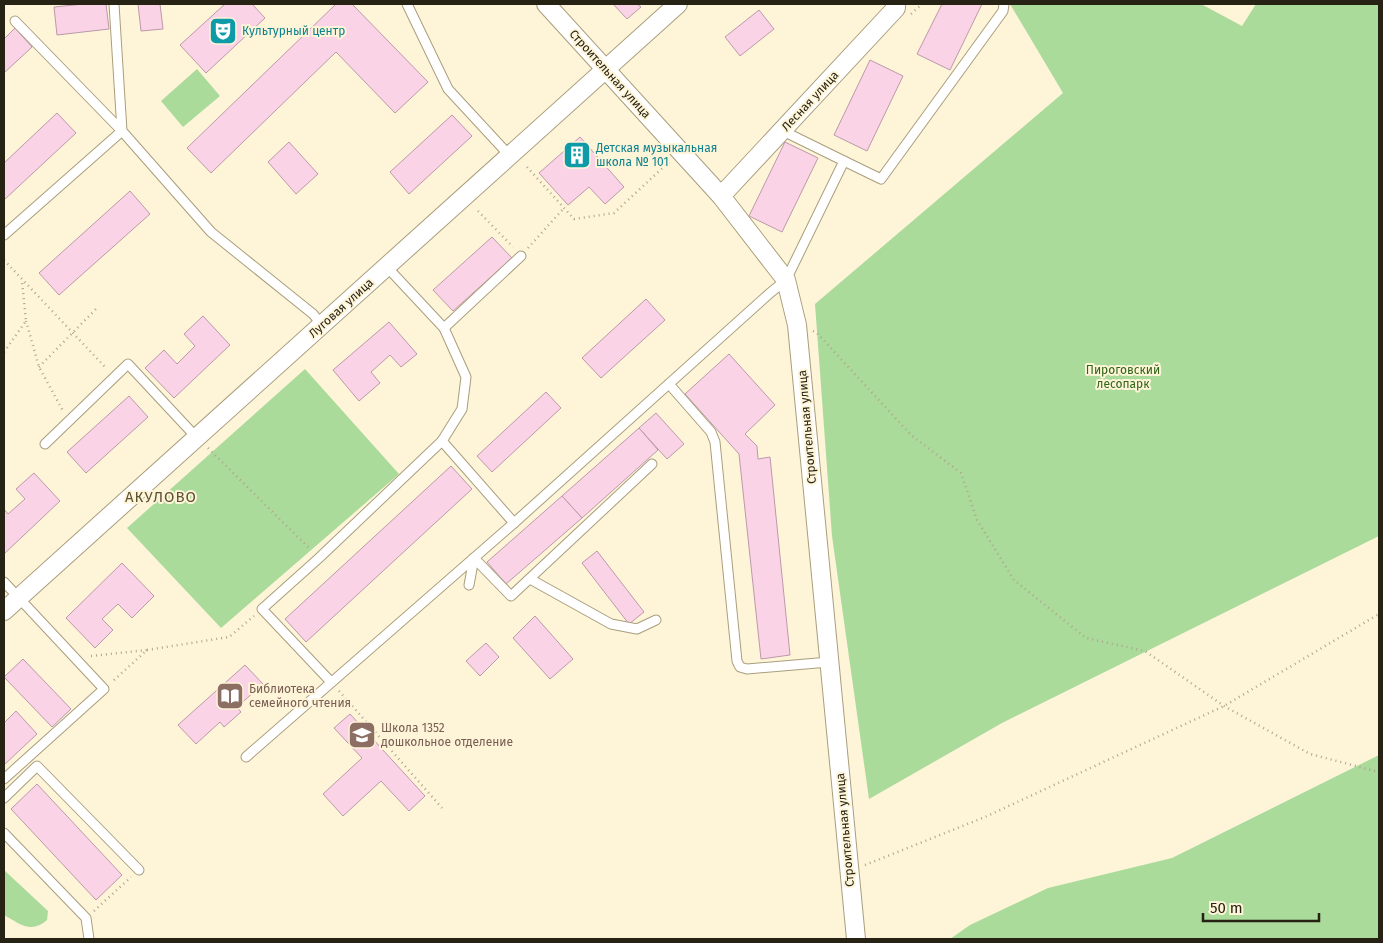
<svg xmlns="http://www.w3.org/2000/svg" width="1383" height="943" viewBox="0 0 1383 943" font-family="'Fira Sans',sans-serif">
<style>
.green{fill:#aadb9a}
.building{fill:#fad4e6;stroke:#bc99aa}
.lines{fill:none;stroke-linecap:round;stroke-linejoin:round}
.service-casing{stroke:#a99e7d;stroke-width:11}
.minor-casing{stroke:#a99e7d;stroke-width:20}
.path{stroke:#ada58e;stroke-width:2.5;stroke-dasharray:1 4;stroke-linecap:butt}
.service{stroke:#fff;stroke-width:9}
.minor{stroke:#fff;stroke-width:18}
.labels{text-anchor:middle;dominant-baseline:central;stroke-width:4;stroke-linejoin:round;paint-order:stroke}
.culture-label{font-size:12px;fill:#0d838f;stroke:#fef4d8;text-anchor:start}
.street-label{font-size:12px;fill:#262214;stroke:#fef4d8}
.park-label{font-size:12px;fill:#306618;stroke:#fef4d8}
.education-label{font-size:12px;fill:#785e54;stroke:#fef4d8;text-anchor:start}
.quarter-label{font-size:15px;letter-spacing:1px;fill:#5d5234;stroke:#fef4d8}
</style>
<rect width="100%" height="100%" fill="#fef4d8"/>
<!-- green -->
<g class="green">
<path d="M1010 4H1201L1242 26 1256 4H1379V536L1002 723 869 799 832 536 815 304 1063 93Z"/>
<path d="M197 69 220 96 183 127 161 101Z"/>
<path d="M305 369 399 474 221 628 127 528Z"/>
<path d="M1379 755V939H950L970 925 1048 888 1172 858Z"/>
<path d="M4 870 48 911 47 920C31 934 20 924 4 915Z"/>
</g>
<!-- building -->
<g class="building">
<path d="M84 4H106L109 29 57 35 54 7Z"/>
<path d="M138 4H160L163 29 141 31Z"/>
<path d="M225 4H252L265 18 206 73 180 45Z"/>
<path d="M336 4H352L428 82 395 113 336 52 211 173 187 148Z"/>
<path d="M613 4H637L641 7 627 19Z"/>
<path d="M942 4H982L950 70 917 54Z"/>
<path d="M759 10 774 29 740 56 725 37Z"/>
<path d="M15 28 32 47 4 73V39Z"/>
<path d="M870 60 903 76 867 151 834 135Z"/>
<path d="M57 113 76 133 4 200V163Z"/>
<path d="M452 115 472 136 409 194 390 172Z"/>
<path d="M580 137 624 187 605 204 589 187 568 205 539 173Z"/>
<path d="M289 142 318 174 296 194 268 162Z"/>
<path d="M785 142 818 158 782 232 749 216Z"/>
<path d="M130 191 150 214 59 295 39 273Z"/>
<path d="M492 237 512 258 453 311 433 290Z"/>
<path d="M646 299 665 320 601 378 582 358Z"/>
<path d="M203 316 230 345 174 398 145 368 164 350 177 364 195 346 184 334Z"/>
<path d="M389 322 417 354 401 367 390 355 371 372 380 383 359 401 333 370Z"/>
<path d="M729 354 775 405 745 434 757 446 758 459 770 457 790 655 761 659 739 454 685 394Z"/>
<path d="M546 392 561 408 492 472 477 456Z"/>
<path d="M129 396 148 417 86 473 67 452Z"/>
<path d="M656 413 684 444 667 459 639 428Z"/>
<path d="M639 428 658 450 582 518 562 496Z"/>
<path d="M451 466 472 489 306 642 285 619Z"/>
<path d="M34 473 60 501 4 554V509L8 514 25 499 16 489Z"/>
<path d="M562 496 582 518 506 584 487 562Z"/>
<path d="M597 551 644 612 629 624 582 563Z"/>
<path d="M122 563 154 596 132 618 118 604 102 619 113 630 95 648 66 618Z"/>
<path d="M535 616 573 659 550 679 513 638Z"/>
<path d="M486 643 499 657 480 676 466 661Z"/>
<path d="M23 659 71 709 52 727 4 677Z"/>
<path d="M245 665 263 684 237 707 241 712 224 727 220 722 196 744 178 725Z"/>
<path d="M16 711 37 734 4 765V723Z"/>
<path d="M350 714 425 796 409 811 381 781 343 816 323 794 362 758 334 728Z"/>
<path d="M37 784 122 875 96 900 11 809Z"/>
</g>
<g class="lines">
<!-- service casing -->
<g class="service-casing">
<g id="service">
<path d="M114 4 122 131 211 232 313 314 322 325"/>
<path d="M407 4 448 89 509 155"/>
<path d="M844 161 881 179 1003 11 1004 4"/>
<path d="M4 235 122 131 15 21"/>
<path d="M386 266 444 328 521 256"/>
<path d="M669 384 711 432 715 442 737 661 740 667 747 669 829 662"/>
<path d="M442 441 462 409 466 377 444 328"/>
<path d="M45 444 128 364 197 438"/>
<path d="M474 558 511 596 652 464"/>
<path d="M530 579 611 624 637 629 656 620"/>
<path d="M4 582 104 689 4 779"/>
<path d="M469 585 474 558"/>
<path d="M331 682 262 609 319 558 442 441 514 523"/>
<path d="M246 757 514 523 770 293 786 280 844 161 783 131"/>
<path d="M4 798 37 766 139 870"/>
<path d="M4 833 86 918 89 939"/>
</g>
</g>
<!-- minor casing -->
<g class="minor-casing">
<g id="minor">
<path d="M546 4 721 196 786 280 797 325 856 939"/>
<path d="M721 196 896 8V4"/>
<path d="M4 611 678 4"/>
</g>
</g>
<!-- path -->
<g class="path">
<path d="M911 14 922 4"/>
<path d="M527 167 574 219 614 213 669 162"/>
<path d="M478 211 513 247"/>
<path d="M528 248 564 208"/>
<path d="M4 260 106 368"/>
<path d="M26 321 39 367 63 411"/>
<path d="M813 331 817 333 911 435 961 473 977 520 1014 580 1086 638 1145 651 1224 706 1310 754 1379 772"/>
<path d="M4 352 26 321 22 281"/>
<path d="M39 367 96 309"/>
<path d="M208 448 311 550"/>
<path d="M147 650 229 637 254 616"/>
<path d="M91 656 147 650 113 681"/>
<path d="M339 691 442 808"/>
<path d="M865 865 985 817 1224 706 1379 614"/>
<path d="M94 911 131 877"/>
</g>
<!-- service -->
<use href="#service" class="service"/>
<!-- minor -->
<use href="#minor" class="minor"/>
</g>
<!-- icons -->
<defs>
<g id="theatre-square" transform="scale(1.4375)"><rect x="-9" y="-9" width="18" height="18" rx="4" fill="#0f9aa8" stroke="#fef4d8"/><path d="M-5-5.5Q0-4 5-5.5V0Q5 5 0 6Q-5 5-5 0ZM-3.3-2.5H-1v1.5H-3.3ZM1-2.5H3.3v1.5H1ZM-2.8 1Q0 5.5 2.8 1Z" fill="#fff"/></g>
<g id="building-square" transform="scale(1.4375)"><rect x="-9" y="-9" width="18" height="18" rx="4" fill="#0f9aa8" stroke="#fef4d8"/><path d="M-4-6H4V6H1V3H-1V6H-4ZM-2.5-4.3h1.7v1.8h-1.7ZM.8-4.3h1.7v1.8H.8ZM-2.5-1h1.7V.8h-1.7ZM.8-1h1.7V.8H.8Z" fill="#fff"/></g>
<g id="library-square" transform="scale(1.4375)"><rect x="-9" y="-9" width="18" height="18" rx="4" fill="#8d6e63" stroke="#fef4d8"/><path d="M-6-4Q-3-5.5-.7-3.5V5Q-3 3-6 4ZM6-4Q3-5.5 .7-3.5V5Q3 3 6 4Z" fill="#fff"/></g>
<g id="school-square" transform="scale(1.4375)"><rect x="-9" y="-9" width="18" height="18" rx="4" fill="#8d6e63" stroke="#fef4d8"/><path d="M0-5L7-2L0 1L-7-2ZM-4 1L0 2.5L4 1V4Q0 6-4 4Z" fill="#fff"/></g>
</defs>
<g fill-rule="evenodd">
<use href="#theatre-square" x="223" y="31"/>
<use href="#building-square" x="577" y="155"/>
<use href="#library-square" x="230" y="696"/>
<use href="#school-square" x="362" y="735"/>
</g>
<g class="labels">
<!-- culture labels -->
<g class="culture-label">
<text x="242" y="31">Культурный центр</text>
<text x="596" y="148">Детская музыкальная<tspan x="596" dy="14">школа № 101</tspan></text>
</g>
<!-- street labels -->
<g class="street-label">
<text transform="translate(610 74) rotate(48)">Строительная улица</text>
<text transform="translate(810 101) rotate(-47)">Лесная улица</text>
<text transform="translate(341 308) rotate(-42)">Луговая улица</text>
<text transform="translate(807 427) rotate(-95)">Строительная улица</text>
<text transform="translate(845 830) rotate(-95)">Строительная улица</text>
</g>
<!-- park labels -->
<g class="park-label">
<text x="1123" y="370">Пироговский<tspan x="1123" dy="14">лесопарк</tspan></text>
</g>
<!-- education labels -->
<g class="education-label">
<text x="249" y="689">Библиотека<tspan x="249" dy="14">семейного чтения</tspan></text>
<text x="381" y="728">Школа 1352<tspan x="381" dy="14">дошкольное отделение</tspan></text>
</g>
<!-- quarter labels -->
<g class="quarter-label">
<text x="161" y="497">АКУЛОВО</text>
</g>
</g>
<!-- border -->
<rect width="1383" height="943" fill="none" stroke="#262214" stroke-width="10"/>
<!-- scale -->
<path d="M1203 913v8h116v-8" fill="none" stroke="#262214" stroke-width="2.5"/>
<text x="1210" y="913" font-size="15" fill="#262214" stroke="#fef4d8" stroke-width="4" paint-order="stroke">50 m</text>
</svg>
